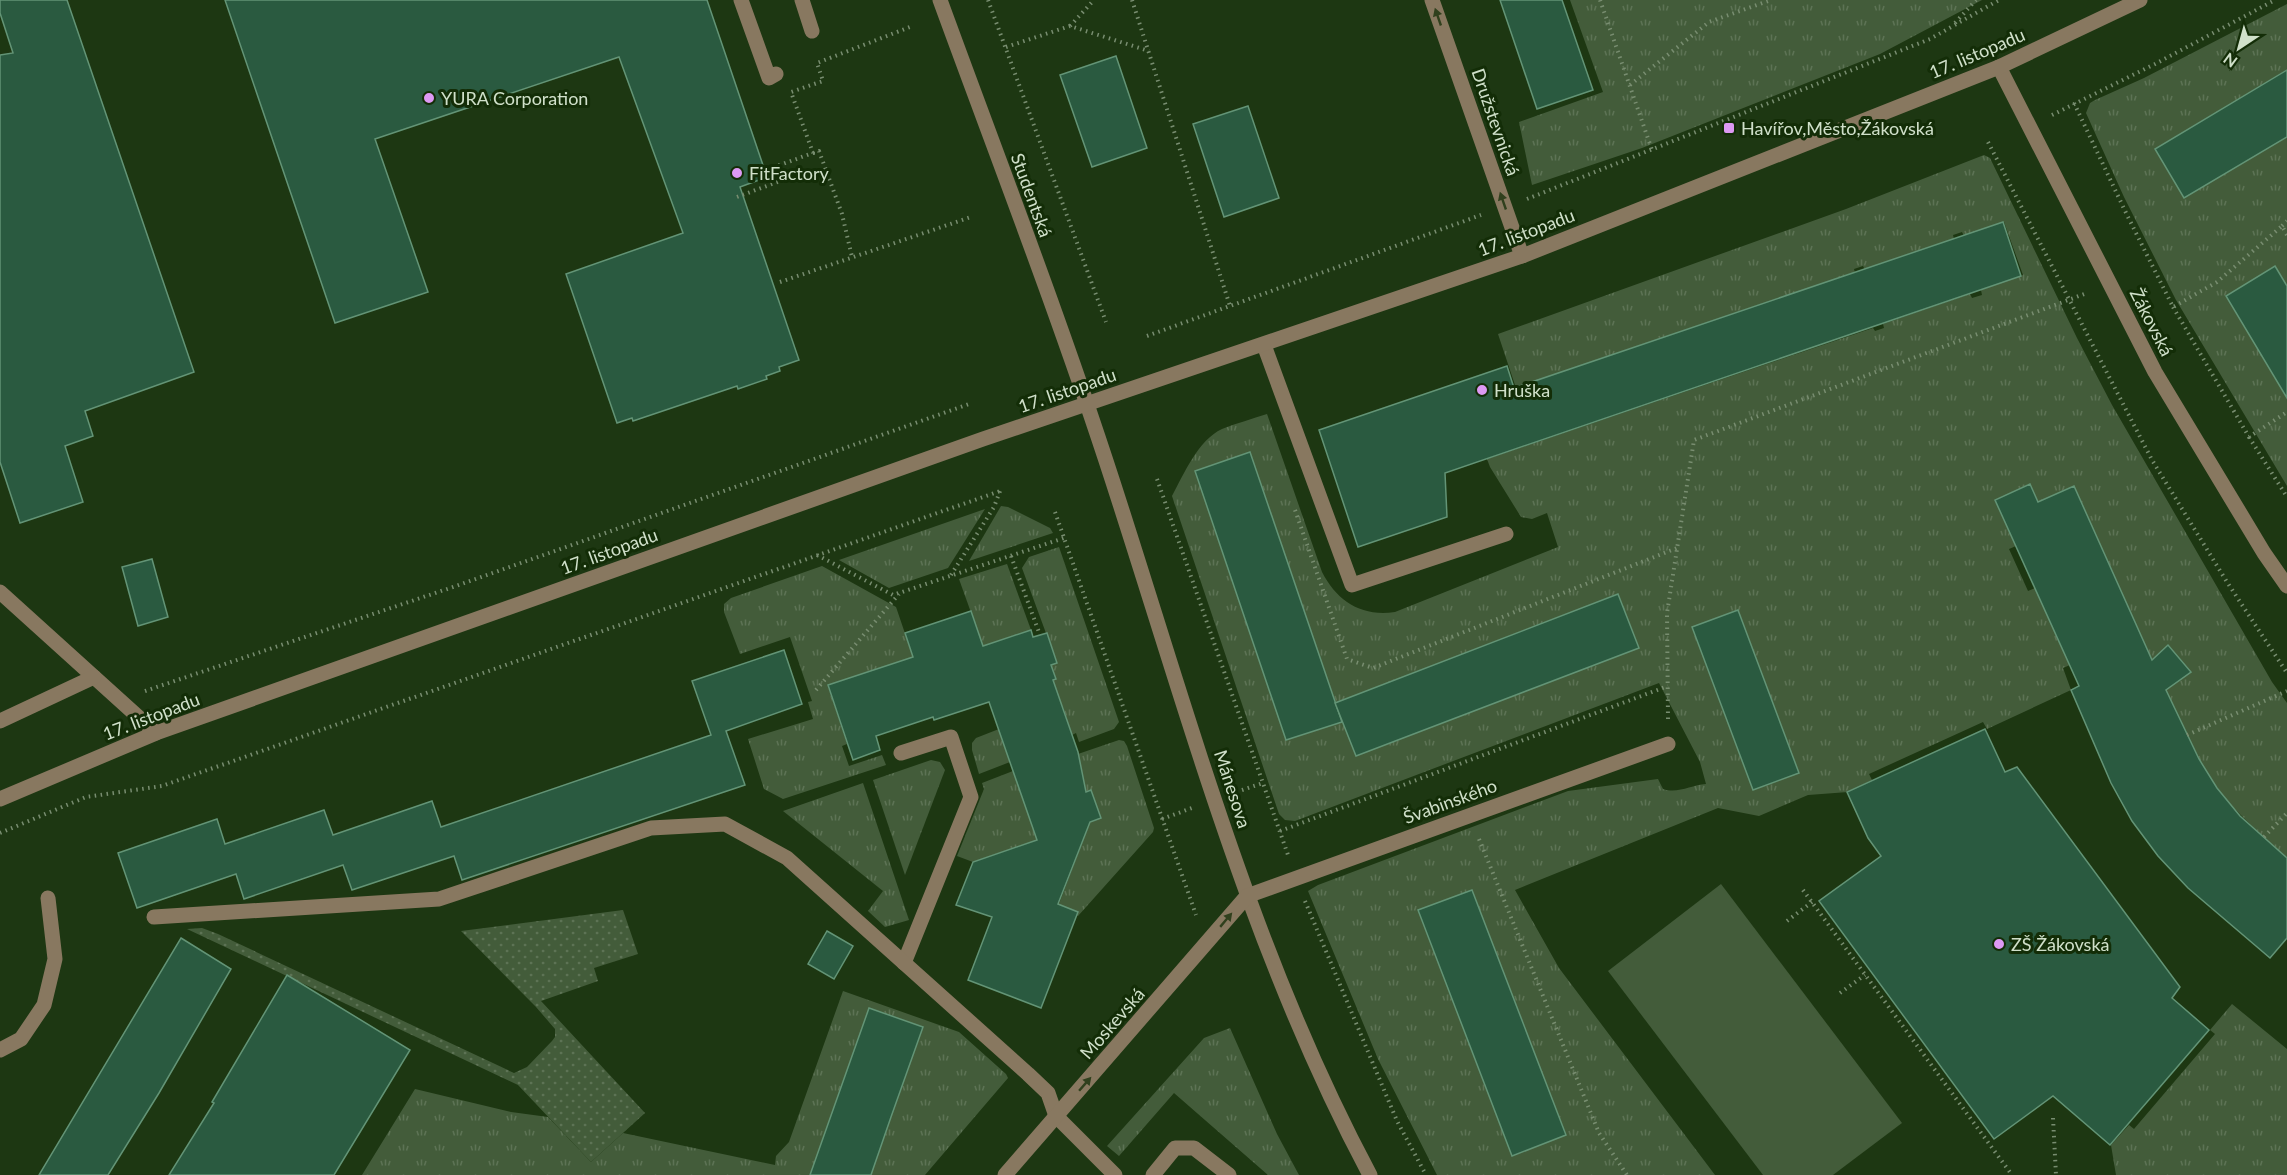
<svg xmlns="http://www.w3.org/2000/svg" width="2287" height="1175" viewBox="0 0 2287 1175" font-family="Lato,sans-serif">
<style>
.grass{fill:url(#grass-tufts)}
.park{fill:url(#park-dots)}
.pitch{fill:#435c3a}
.building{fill:#2a5a40;stroke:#639476;stroke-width:1.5}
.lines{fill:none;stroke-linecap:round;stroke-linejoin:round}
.path{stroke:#788d70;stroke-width:4;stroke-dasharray:1.5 4.5;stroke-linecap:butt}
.minor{stroke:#887860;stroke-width:15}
.oneway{fill:#30401d}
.poi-dot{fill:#dd99f3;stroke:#132d07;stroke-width:2}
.labels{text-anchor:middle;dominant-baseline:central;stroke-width:6;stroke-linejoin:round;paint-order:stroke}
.street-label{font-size:18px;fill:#d0e0ca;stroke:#132d07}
.poi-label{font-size:18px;fill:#d0e0ca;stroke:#132d07;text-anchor:start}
</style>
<defs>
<pattern id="grass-tufts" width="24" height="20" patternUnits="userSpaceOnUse" patternTransform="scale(1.5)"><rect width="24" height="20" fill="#435c3a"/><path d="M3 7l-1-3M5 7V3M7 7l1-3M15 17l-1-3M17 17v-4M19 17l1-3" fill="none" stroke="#5d7355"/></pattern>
<pattern id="park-dots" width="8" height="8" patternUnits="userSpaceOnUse" patternTransform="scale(1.5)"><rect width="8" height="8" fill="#435c3a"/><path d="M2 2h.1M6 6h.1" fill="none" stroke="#5d7355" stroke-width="1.8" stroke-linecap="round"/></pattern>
</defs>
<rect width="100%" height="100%" fill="#1d3712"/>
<!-- grass -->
<g class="grass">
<path d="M1570 0H1982L1880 54 1642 148 1532 185 1519 122 1603 92Z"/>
<path d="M2287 4V486L2176 300 2124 197 2086 113 2090 103 2095 100 2144 78Z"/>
<path d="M1984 155 1990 158 2077 338 2112 405 2272 682 2287 703V858C2263 836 2238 815 2218 789 2195 758 2181 721 2164 686L2190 672 2168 645 2152 661 2074 486 2038 502 2029 484 1996 500 2016 546 2009 549 2028 591 2035 588 2070 665 2063 668 2071 690 1987 729 1983 722 1869 774 1872 780 1848 792 1808 795 1759 816 1718 808 1515 890 1559 968 1715 1175H1437L1378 1059 1308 891 1318 885 1568 791 1658 779 1663 789C1678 794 1691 785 1706 784L1700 762 1659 683 1295 821 1285 820 1279 814 1172 496C1184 474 1198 440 1222 429 1237 423 1252 419 1267 414L1322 572C1337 601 1361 617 1395 612L1558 547 1547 513 1532 519 1521 517 1490 467 1487 459 1873 328 1875 331 1884 328 1883 324 1970 294 1972 298 1982 295 1981 290 2023 275 2004 222 1964 236 1962 232 1953 235 1954 239 1865 270 1863 266 1854 269 1855 273 1516 388 1498 334 1846 209Z"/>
<path d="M1001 506 1008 507 1050 528 1053 533 969 561Z"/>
<path d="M985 509 948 568 889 588 839 560Z"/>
<path d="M1059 547 1119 722 1114 729 1079 742 1076 733 1072 735 1063 707 1048 681 1056 679 1051 665 1057 663 1022 568 1029 557Z"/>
<path d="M1007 564 1031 630 983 646 959 579Z"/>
<path d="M822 566 896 607 913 657 828 686 847 744 842 746 849 766 882 755 886 765 783 799 764 789 748 739 813 719 808 702 812 701 790 637 740 654 724 612V604L731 598Z"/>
<path d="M999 729 1010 762 979 774 972 750V743L976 738Z"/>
<path d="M1119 740 1124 741 1127 746 1154 828 1153 832 1078 916 1059 904 1090 822V790L1086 792 1074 758 1078 754Z"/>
<path d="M931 760 940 762 945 770 905 875 873 780Z"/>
<path d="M1013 771 1037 840 973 862 957 856 984 789 982 783Z"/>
<path d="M863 783 909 920 885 927 868 911 883 891 783 811Z"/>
<path d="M843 991 959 1032 1006 1074 1008 1078 925 1175H362L415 1089 511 1112 548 1117 591 1162 623 1133 775 1165 776 1156 789 1142Z"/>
<path d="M2232 1004 2287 1049V1175H2116L2111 1145 2129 1125 2134 1129 2215 1034 2210 1030Z"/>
<path d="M1230 1028 1277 1134 1299 1175H1268L1174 1093 1119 1156 1107 1146 1204 1038Z"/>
</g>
<!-- park -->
<path class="park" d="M623 910 638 954 594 968 598 981 541 1001 645 1113 591 1162 518 1085 187 929 202 928 218 934 514 1073 527 1067 552 1041 555 1037V1029L536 1007 461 931Z"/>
<!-- pitch -->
<path class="pitch" d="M1721 884 1902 1123 1833 1175H1763L1608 971Z"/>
<!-- building -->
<g class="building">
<path d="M0 0H67L194 372 85 411 93 436 65 446 83 502 20 523 0 462V55L13 53 0 13Z"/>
<path d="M225 0H707L767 177 740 187 799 360 779 367 780 371 766 376 767 379 738 389 737 386 633 421 632 418 617 423 566 274 683 233 619 57 375 139 428 292 335 323Z"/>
<path d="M1500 0H1562L1593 90 1537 109Z"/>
<path d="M1116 56 1147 148 1092 167 1060 75Z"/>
<path d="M2287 70V137L2184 198 2155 149Z"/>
<path d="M1248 106 1279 198 1224 217 1193 124Z"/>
<path d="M2003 222 2021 276 1445 473 1447 517 1358 547 1319 430 1507 366 1514 388Z"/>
<path d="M2275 266 2287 286V398L2226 296Z"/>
<path d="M1250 452 1342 722 1286 740 1195 471Z"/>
<path d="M2030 484 2038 502 2074 486 2152 660 2168 645 2191 672 2166 690 2199 759 2217 788 2240 816 2287 858V938L2270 958 2188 888 2158 856 2132 821 2111 783 2071 690 2079 686 1995 500Z"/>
<path d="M152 559 168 617 138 626 122 567Z"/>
<path d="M1618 594 1639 648 1356 756 1335 703Z"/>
<path d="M1738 610 1799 773 1753 790 1692 627Z"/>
<path d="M971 611 983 646 1031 630 1033 637 1047 633 1057 663 1051 665 1056 679 1053 680 1078 752 1086 792 1091 790 1101 818 1090 822 1058 904 1078 912 1041 1008 968 980 992 917 956 905 973 862 1037 840 989 702 934 720 933 717 876 736 880 750 853 760 828 685 913 657 905 633Z"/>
<path d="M784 650 802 704 726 731 745 785 462 880 454 856 352 890 343 865 244 899 236 874 137 908 118 853 217 819 225 844 324 810 333 835 432 801 441 827 711 735 692 681Z"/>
<path d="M1985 729 2005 772 2017 767 2180 987 2172 998 2209 1030 2110 1145 2053 1096 1994 1139 1819 901 1881 856 1868 838 1847 792Z"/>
<path d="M1472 890 1566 1135 1512 1156 1418 910Z"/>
<path d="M827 931 853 946 834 979 808 964Z"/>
<path d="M181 938 231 969 159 1093 108 1175H39Z"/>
<path d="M287 975 410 1050 334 1175H169L214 1103 212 1102Z"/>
<path d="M869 1008 923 1027 891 1117 871 1175H810Z"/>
</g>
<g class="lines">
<!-- path -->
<g class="path">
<path d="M988 0 1106 322"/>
<path d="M1132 0 1230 306"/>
<path d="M1600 0 1652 150"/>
<path d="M1955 23 1976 0"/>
<path d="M1070 26 1094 0"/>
<path d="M1006 47 1070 26 1149 51"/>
<path d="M1630 85 1709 22 1771 0"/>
<path d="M2074 103 2127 215 2173 307 2217 282 2282 226 2287 235"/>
<path d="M2052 115 2155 64 2275 0"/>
<path d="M1988 142 2152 460 2227 582 2287 673"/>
<path d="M813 153 819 151 842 214 852 257"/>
<path d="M737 197 780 181 774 167 813 153 791 92 823 81 817 63 910 27"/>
<path d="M1527 199 1930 39 1999 0"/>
<path d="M2282 226 2287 221"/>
<path d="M780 282 971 217"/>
<path d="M2173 307 2249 437 2287 412"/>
<path d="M1147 336 1481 215"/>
<path d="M2249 437 2287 497"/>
<path d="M1157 479 1288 855"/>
<path d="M1295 510 1347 659 1373 668 1677 548"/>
<path d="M1055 512 1196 915"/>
<path d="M817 555 893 595 1064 538"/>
<path d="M1011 556 1040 635"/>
<path d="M951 575 994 507 1000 491"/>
<path d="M816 690 899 594"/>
<path d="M145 691 456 586 969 404"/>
<path d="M1668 719 1667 613 1694 440 2087 293"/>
<path d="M2187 735 2287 691"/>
<path d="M1242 790 1263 783"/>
<path d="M1162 819 1192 808"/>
<path d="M1280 831 1668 686"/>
<path d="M0 833 86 797 162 786 1000 491"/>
<path d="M2264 837 2287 813"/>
<path d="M1479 839 1599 1133 1627 1175"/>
<path d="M1803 890 2012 1175"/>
<path d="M1305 901 1397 1121 1426 1175"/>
<path d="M1787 921 1812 902"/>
<path d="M1840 993 1865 975"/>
<path d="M2053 1118 2056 1175"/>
</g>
<!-- minor -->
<g class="minor">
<path d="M741 0 769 78 776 74"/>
<path d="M802 0 812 31"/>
<path d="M940 0C1001 167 1066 334 1120 504 1193 731 1257 964 1370 1175"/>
<path d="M1432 0 1522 256"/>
<path d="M1999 67 2155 372 2264 553 2287 586"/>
<path d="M1264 345 1352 585 1506 534"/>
<path d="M0 592 156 733"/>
<path d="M0 721 94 677"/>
<path d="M901 753 951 737 971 797 904 963"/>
<path d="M0 799 156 733 983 439 1522 256 1999 67 2140 0"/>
<path d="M154 917 439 899 651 828 725 824 787 858 1028 1074 1048 1093 1056 1116 1115 1175"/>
<path d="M0 1050 21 1039 44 1005 55 959 48 898"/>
<path d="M1005 1175 1247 896 1668 744"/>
<path d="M1153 1175 1175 1148H1194L1229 1175"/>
</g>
</g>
<!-- one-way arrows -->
<defs><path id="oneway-solid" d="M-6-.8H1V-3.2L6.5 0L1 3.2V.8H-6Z" transform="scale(1.5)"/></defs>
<g class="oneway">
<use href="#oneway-solid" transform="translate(1438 17) rotate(-109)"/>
<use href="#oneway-solid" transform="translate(1503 201) rotate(-109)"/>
<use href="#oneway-solid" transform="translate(1226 920) rotate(-50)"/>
<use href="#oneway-solid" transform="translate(1085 1084) rotate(-49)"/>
</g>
<!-- markers -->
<g class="poi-dot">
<circle cx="429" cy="98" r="6"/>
<rect x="1723" y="122" width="12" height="12" rx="3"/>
<circle cx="737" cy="173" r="6"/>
<circle cx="1482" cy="390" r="6"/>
<circle cx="1999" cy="944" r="6"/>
</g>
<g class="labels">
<!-- street labels -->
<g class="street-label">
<text transform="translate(1977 53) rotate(-23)">17. listopadu</text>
<text transform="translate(1496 122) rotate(71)">Družstevnická</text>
<text transform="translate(1032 195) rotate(70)">Studentská</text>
<text transform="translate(1526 232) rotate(-21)">17. listopadu</text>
<text transform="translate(2152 322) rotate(63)">Žákovská</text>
<text transform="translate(1067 390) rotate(-19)">17. listopadu</text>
<text transform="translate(609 551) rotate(-20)">17. listopadu</text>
<text transform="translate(151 716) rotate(-21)">17. listopadu</text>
<text transform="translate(1233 789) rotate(72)">Mánesova</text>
<text transform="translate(1450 801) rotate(-20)">Švabinského</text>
<text transform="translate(1112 1023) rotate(-49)">Moskevská</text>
</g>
<!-- poi labels -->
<g class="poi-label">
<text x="441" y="98">YURA Corporation</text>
<text x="1741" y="128">Havířov,Město,Žákovská</text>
<text x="749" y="173">FitFactory</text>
<text x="1494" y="390">Hruška</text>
<text x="2011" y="944">ZŠ Žákovská</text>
</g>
</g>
<!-- north arrow -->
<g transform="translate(2239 48) rotate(216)" stroke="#132d07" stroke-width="4.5" paint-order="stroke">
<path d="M0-4.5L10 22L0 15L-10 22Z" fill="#d0e0ca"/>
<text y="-9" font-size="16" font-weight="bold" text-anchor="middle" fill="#d0e0ca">N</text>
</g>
</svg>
